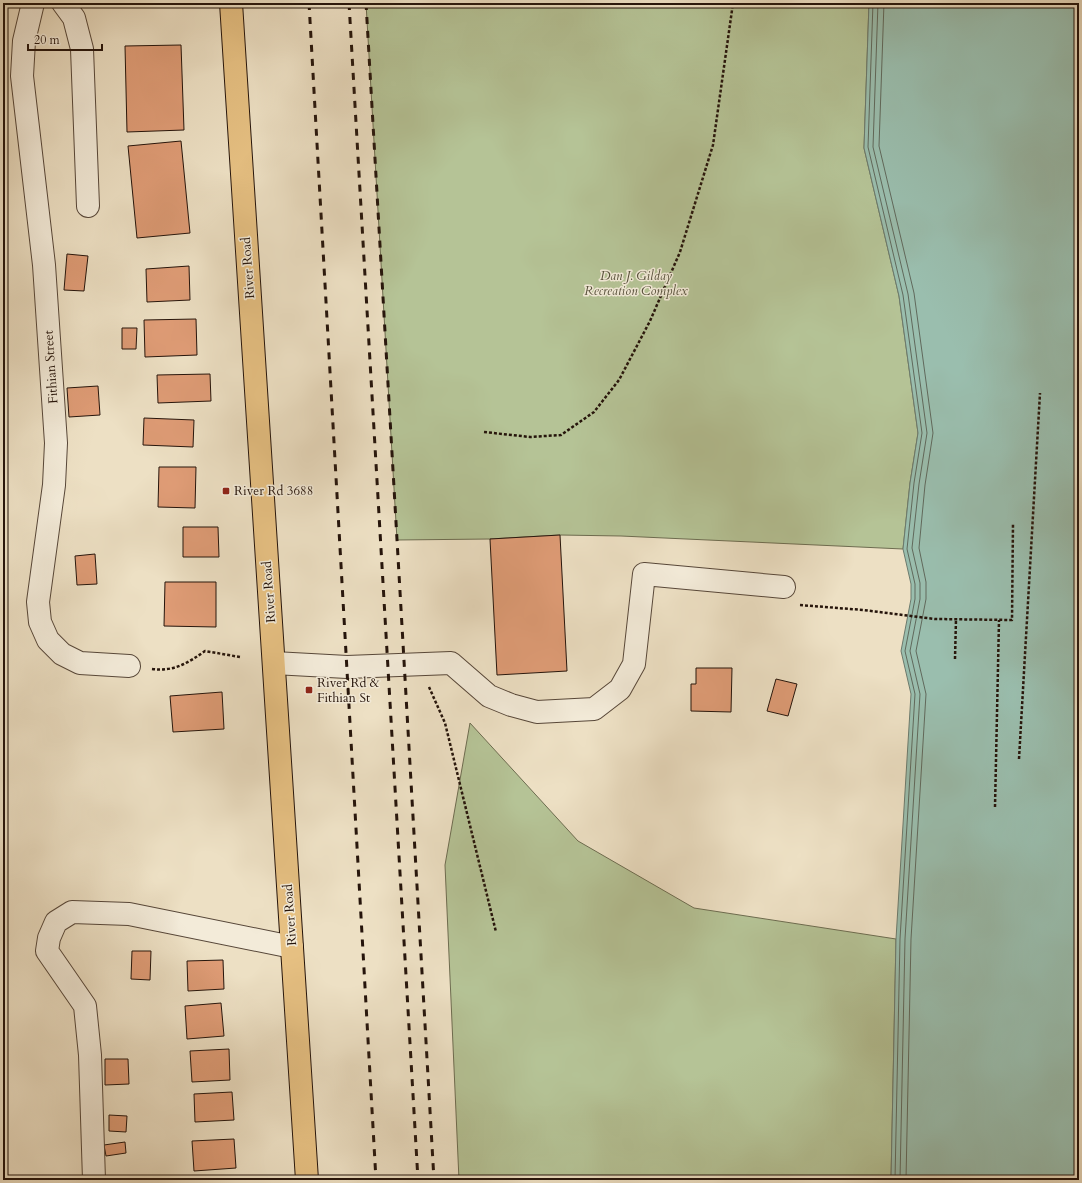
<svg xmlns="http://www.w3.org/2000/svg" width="1082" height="1183" viewBox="0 0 1082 1183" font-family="Cardo,serif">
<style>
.green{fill:#b5c396;stroke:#6d6c50}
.water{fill:#9abeae;stroke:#6b7a6d}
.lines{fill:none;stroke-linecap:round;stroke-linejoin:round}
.shore{stroke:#60695c;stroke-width:1}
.building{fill:#df9c76;stroke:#25140b}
.minor-casing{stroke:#574739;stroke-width:24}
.major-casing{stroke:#25140b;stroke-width:24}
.path{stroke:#25140b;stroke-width:2.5;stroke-dasharray:3 2;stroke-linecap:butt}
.minor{stroke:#f3ebd9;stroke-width:22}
.major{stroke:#e6c082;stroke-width:22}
.rail{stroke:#25140b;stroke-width:3;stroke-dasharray:7 7;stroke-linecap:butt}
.poi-dot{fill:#8f2418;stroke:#f3ebd9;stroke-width:1.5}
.labels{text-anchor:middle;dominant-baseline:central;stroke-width:3;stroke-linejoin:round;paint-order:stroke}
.street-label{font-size:13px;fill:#25140b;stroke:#f3ebd9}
.park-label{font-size:13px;font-style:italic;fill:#57513c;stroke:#f3ebd9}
.poi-label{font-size:13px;fill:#25140b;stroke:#f3ebd9;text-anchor:start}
</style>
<rect width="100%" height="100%" fill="#ede0c4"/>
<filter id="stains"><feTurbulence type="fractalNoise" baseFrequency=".005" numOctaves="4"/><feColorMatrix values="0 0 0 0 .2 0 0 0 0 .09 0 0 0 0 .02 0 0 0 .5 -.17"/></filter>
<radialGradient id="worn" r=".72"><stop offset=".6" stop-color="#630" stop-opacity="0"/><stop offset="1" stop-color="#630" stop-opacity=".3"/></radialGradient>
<!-- green -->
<g class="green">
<path d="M366 3H869L864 148 899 296 918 433 910 483 903 549 621 536 560 535 490 539 397 540Z"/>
<path d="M470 723 578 841 694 908 896 939 891 1180H459L445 865Z"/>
</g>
<!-- water -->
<path class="water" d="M869 3H1079V1180H891L896 939 911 694 901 651 911 599V584L903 549 910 483 918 433 899 296 864 148Z"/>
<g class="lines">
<!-- shore -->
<g class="shore">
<path d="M873 3 868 147 903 295 922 433 914 483 907 549 915 584V599L905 651 915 694 900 939 895 1180"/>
<path d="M878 3 873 147 908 294 927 433 919 484 912 548 920 583V599L910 651 920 694 905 939 900 1180"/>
<path d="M884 3 879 146 914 293 933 433 925 485 919 548 926 582V599L916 651 926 694 911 939 906 1180"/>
</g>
</g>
<!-- building -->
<g class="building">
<path d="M181 45 184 130 127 132 125 46Z"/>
<path d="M181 141 190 233 137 238 128 146Z"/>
<path d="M67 254 88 256 84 291 64 290Z"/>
<path d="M189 266 190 300 147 302 146 269Z"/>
<path d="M196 319 197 355 145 357 144 320Z"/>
<path d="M122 328H137L136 349H122Z"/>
<path d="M210 374 211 401 158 403 157 375Z"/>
<path d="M98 386 100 415 69 417 67 388Z"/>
<path d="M144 418 194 420 193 447 143 445Z"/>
<path d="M159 467H196L195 508 158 507Z"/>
<path d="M183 527H218L219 557H183Z"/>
<path d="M560 535 567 671 497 675 490 539Z"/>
<path d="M95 554 97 584 77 585 75 556Z"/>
<path d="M165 582H216V627L164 626Z"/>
<path d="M696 668H732L731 712 691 711V684H696Z"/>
<path d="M776 679 797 684 788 716 767 711Z"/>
<path d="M222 692 224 729 173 732 170 696Z"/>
<path d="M132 951H151L150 980 131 979Z"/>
<path d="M223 960 224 989 188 991 187 961Z"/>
<path d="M221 1003 224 1036 187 1039 185 1006Z"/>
<path d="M229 1049 230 1080 192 1082 190 1051Z"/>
<path d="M105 1059H128L129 1084 105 1085Z"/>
<path d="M232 1092 234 1120 195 1122 194 1094Z"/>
<path d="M109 1115 127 1116 126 1132 109 1131Z"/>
<path d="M234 1139 236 1168 194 1171 192 1141Z"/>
<path d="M125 1142 126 1153 106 1156 104 1145Z"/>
<path d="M235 1176 236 1180H201Z"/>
</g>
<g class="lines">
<!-- minor casing -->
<g class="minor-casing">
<g id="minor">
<path d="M33 3 24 41 22 76 44 265 56 443 54 485 38 602 40 622 48 640 62 654 80 663 129 666"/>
<path d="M63 3 74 18 82 49 88 206"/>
<path d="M274 663 347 667 451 663 489 696 511 705 537 712 594 709 620 689 634 664 644 574 784 587"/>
<path d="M94 1180 90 1055 85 1006 47 951 49 938 56 922 72 912 129 914 292 947"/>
</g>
</g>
<!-- major casing -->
<g class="major-casing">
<path id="major" d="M231 3 307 1180"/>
</g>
<!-- path -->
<g class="path">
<path d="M484 432 530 437 561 435 594 412 619 380 650 321 680 252 713 145 733 3"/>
<path d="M800 605 863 610 935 619 1012 620 1013 523"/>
<path d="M955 659 956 619"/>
<path d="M152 669C173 672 188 663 205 651L240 657"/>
<path d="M429 687 445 723 496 932"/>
<path d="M1019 759 1040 393"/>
<path d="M995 807 999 620"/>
</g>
<!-- minor -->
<use href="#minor" class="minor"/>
<!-- major -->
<use href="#major" class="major"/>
<!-- rail -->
<g class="rail">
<path d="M309 3 376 1180"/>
<path d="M349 3 418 1180"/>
<path d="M366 3 434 1180"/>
</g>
</g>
<!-- markers -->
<g class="poi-dot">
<rect x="222" y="487" width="8" height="8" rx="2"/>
<rect x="305" y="686" width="8" height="8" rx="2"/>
</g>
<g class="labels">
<!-- street labels -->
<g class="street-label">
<text transform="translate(248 268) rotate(-94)">River Road</text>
<text transform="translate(51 367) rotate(-94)">Fithian Street</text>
<text transform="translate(269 592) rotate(-94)">River Road</text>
<text transform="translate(290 915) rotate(-94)">River Road</text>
</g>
<!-- park labels -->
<g class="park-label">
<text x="636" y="276">Dan J. Gilday<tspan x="636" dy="15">Recreation Complex</tspan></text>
</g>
<!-- poi labels -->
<g class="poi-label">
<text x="234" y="491">River Rd 3688</text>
<text x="317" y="683">River Rd &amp;<tspan x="317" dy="15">Fithian St</tspan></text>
</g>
</g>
<!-- margin -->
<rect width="1082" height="1183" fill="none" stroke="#ede0c4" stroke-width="16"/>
<rect x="4" y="4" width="1074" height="1175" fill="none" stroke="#25140b" stroke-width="2"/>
<rect x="8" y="8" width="1066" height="1167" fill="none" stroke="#25140b"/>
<!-- scale -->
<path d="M28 44v6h74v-6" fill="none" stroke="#25140b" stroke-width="2"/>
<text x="34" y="44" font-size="12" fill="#25140b" stroke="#f3ebd9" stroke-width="3" paint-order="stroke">20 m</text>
<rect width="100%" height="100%" filter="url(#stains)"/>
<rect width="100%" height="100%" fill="url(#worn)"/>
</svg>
